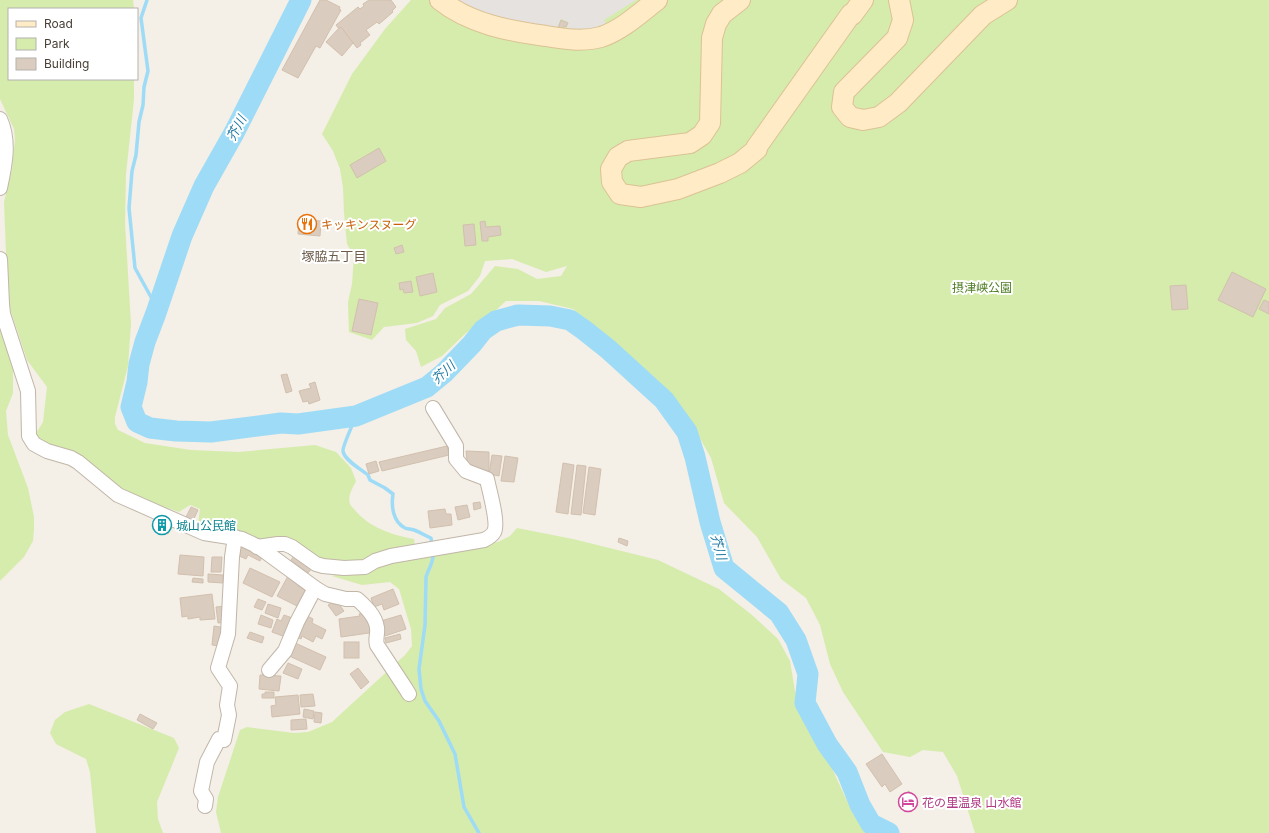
<svg xmlns="http://www.w3.org/2000/svg" width="1269" height="833" viewBox="0 0 1269 833" font-family="Inter,'Noto Sans JP',sans-serif">
<style>
.green{fill:#d6ecac}
.parking{fill:#e5e2df}
.lines{fill:none;stroke-linecap:round;stroke-linejoin:round}
.stream{stroke:#9edbf6;stroke-width:3.5}
.river{stroke:#9edbf6;stroke-width:21}
.building{fill:#daccbe;stroke:#d2c0ae}
.street-casing{stroke:#c1b6a8;stroke-width:16}
.secondary-casing{stroke:#dbc295;stroke-width:22}
.street{stroke:#fff;stroke-width:14}
.secondary{stroke:#ffebc6;stroke-width:20}
.labels{text-anchor:middle;dominant-baseline:central;stroke-width:4;stroke-linejoin:round;paint-order:stroke}
.food-label{font-size:12px;fill:#c56008;stroke:#fff;text-anchor:start}
.park-label{font-size:12px;fill:#4f7e24;stroke:#fff}
.culture-label{font-size:12px;fill:#0d838f;stroke:#fff;text-anchor:start}
.hotel-label{font-size:12px;fill:#b23c85;stroke:#fff;text-anchor:start}
.water-label{font-size:13px;font-style:italic;fill:#237aa2;stroke:#fff}
.neighbourhood-label{font-size:13px;fill:#6c5b4b;stroke:#fff}
</style>
<rect width="100%" height="100%" fill="#f4efe7"/>
<!-- green -->
<g class="green">
<path d="M0 0H133L134 9H9V79H134V99L126 174 125 223 131 324 128 366 115 417V424L118 430 145 443 191 450 239 452 315 445 336 452 351 468 356 481C353 488 347 496 350 504 351 506 353 508 354 509 368 527 392 535 414 539L415 546 359 563 330 560 314 557 263 541 198 524 200 509 190 505 179 512 122 492 36 441 35 435 43 422 47 387 27 360 8 303 4 202 12 169 15 139 14 129 0 99Z"/>
<path d="M411 0H1269V833H975L957 776 943 752 923 750 910 757 883 752 843 692 830 664 820 625 806 598 781 579 757 537 724 503 711 458 697 433 674 397 653 376 604 333 573 309 539 301H506L485 320 466 333 442 356 421 367 416 351 406 340 405 329 436 319 445 308 471 294 495 266 518 269 537 279 561 276 567 266 546 272 512 259 485 261 480 276 468 291 440 305 433 316 417 323 384 327 372 340 349 332 348 302 352 284 354 256 347 244 344 213 343 188 340 169 333 151 322 134 352 74 385 29Z"/>
<path d="M0 328 13 366V393L6 411 8 435 28 488 34 517V529L33 541 24 557 0 581Z"/>
<path d="M517 528 573 539 658 560 719 589 752 615 778 639 790 661 798 709 830 764 853 814 862 827 872 833H221L216 812 218 797 240 730 247 727 294 733 308 732 332 722 405 655 412 646 411 629 399 589 390 582 362 585 332 576 418 555 498 542 510 536Z"/>
<path d="M89 704 174 738 179 748 157 802 158 819 163 833H96L90 772 86 759 56 744 50 733 55 720 65 712Z"/>
</g>
<!-- parking -->
<path class="parking" d="M454 0H636L604 20 606 23 593 29 566 30 568 22 561 19 556 31 481 13Z"/>
<g class="lines">
<!-- stream -->
<g class="stream">
<path d="M147 0 141 18 148 71 144 87 143 105 139 122 136 155 132 171 129 208 135 268 157 308"/>
<path d="M356 416C354 422 342 447 343 451 344 460 362 470 368 475L370 480 385 488 393 494C391 506 393 522 405 528 407 529 411 529 414 530 420 532 426 536 431 538L432 546"/>
<path d="M433 552C434 563 429 567 426 577L425 625 419 669 421 689 425 701 439 721 455 754 464 807 479 833"/>
</g>
<!-- river -->
<path class="river" d="M301 0 234 133 204 186 182 236 156 313 145 342 139 364 137 382 131 407 137 422 150 428 176 431 211 432 281 423 298 424 356 416 427 387 444 373 472 344 483 330 496 321 518 315 550 316 570 320 584 330 608 349 664 400 687 432 695 457 710 522 724 568 779 613 796 640 808 674 805 703 827 744 847 772 860 805 871 824 889 833"/>
</g>
<!-- building -->
<g class="building">
<path d="M320 0H326L340 7 339 9 341 10 320 48 316 46 298 78 282 70Z"/>
<path d="M369 0H391L396 7 392 11 393 12 379 24 377 22 366 30 370 35 360 43 361 45 357 48 341 27 339 29 336 25 358 7 360 9 364 6 363 4Z"/>
<path d="M561 20 568 23 566 27 564 26 563 29 558 28Z"/>
<path d="M341 27 353 43 342 56 326 42 339 28Z"/>
<path d="M379 148 386 161 357 178 350 165Z"/>
<path d="M299 220 321 221 320 236 298 234Z"/>
<path d="M485 221 486 227 500 226 501 235 488 237V241H482L480 222Z"/>
<path d="M474 224 476 245 465 246 463 225Z"/>
<path d="M402 245 404 252 396 254 394 248Z"/>
<path d="M1232 272 1266 289 1253 317 1218 300Z"/>
<path d="M433 273 437 292 420 296 416 277Z"/>
<path d="M411 281 413 292 404 293 403 289 400 290 399 283Z"/>
<path d="M1186 285 1188 309 1172 310 1170 286Z"/>
<path d="M359 299 378 303 371 335 352 331Z"/>
<path d="M1264 300 1269 302V314L1259 309Z"/>
<path d="M287 374 292 391 286 393 281 375Z"/>
<path d="M315 382 320 400 309 404 308 401 303 402 299 391 311 388 309 384Z"/>
<path d="M447 446 449 455 382 471 379 462Z"/>
<path d="M466 451 489 452V472L468 471Z"/>
<path d="M492 455 502 456 499 476 489 474Z"/>
<path d="M505 456 518 458 514 482 501 481Z"/>
<path d="M376 461 379 471 369 474 366 464Z"/>
<path d="M563 463 574 465 568 514 556 512Z"/>
<path d="M577 465 586 466 581 515 571 514Z"/>
<path d="M589 467 601 469 595 515 583 513Z"/>
<path d="M480 502 481 508 474 510 473 503Z"/>
<path d="M467 505 470 517 458 520 455 507Z"/>
<path d="M191 507 198 510 192 523 185 519Z"/>
<path d="M445 509 446 514H451L452 525 430 528 428 511Z"/>
<path d="M156 517 172 524 168 534 152 527Z"/>
<path d="M619 538 628 541 627 546 618 542Z"/>
<path d="M243 542 264 553 260 561 248 555 246 559 237 555Z"/>
<path d="M297 552 314 566 308 573 291 560Z"/>
<path d="M180 555 204 557 203 576 178 574Z"/>
<path d="M212 557H222L221 572H211Z"/>
<path d="M250 568 280 582 272 597 243 583Z"/>
<path d="M208 574 223 575V583L208 582Z"/>
<path d="M288 576 299 582 298 586 308 591 299 607 277 596Z"/>
<path d="M193 578 203 579V583L192 582Z"/>
<path d="M393 589 399 604 384 610 382 604 374 607 371 598Z"/>
<path d="M212 594 215 619 200 620V617L188 619V616L182 617 180 598Z"/>
<path d="M258 599 266 602 262 610 254 607Z"/>
<path d="M336 600 344 611 336 616 328 605Z"/>
<path d="M268 604 281 608 278 618 265 613Z"/>
<path d="M226 606 227 622 218 623 216 607Z"/>
<path d="M368 612 376 632 341 637 339 619 360 616 359 614Z"/>
<path d="M304 614 313 619 312 623 326 630 322 639 316 636 313 642 302 636 301 639 294 636Z"/>
<path d="M261 615 273 620 271 628 258 624Z"/>
<path d="M284 615 295 619 288 638 272 632 277 619 281 621Z"/>
<path d="M401 615 406 629 385 636 381 621Z"/>
<path d="M214 626 226 628 219 646 212 645Z"/>
<path d="M250 632 264 637 262 643 247 638Z"/>
<path d="M400 634 401 639 386 643 385 638Z"/>
<path d="M293 642 326 657 320 670 287 655Z"/>
<rect x="344" y="642" width="15" height="16"/>
<path d="M288 663 302 669 298 679 283 673Z"/>
<path d="M358 668 369 682 361 689 350 674Z"/>
<path d="M260 675 281 676 279 691 259 689Z"/>
<path d="M265 692H274V698H262V694H265Z"/>
<path d="M313 694 315 706 301 707 300 695Z"/>
<path d="M298 695 300 714 272 717 271 706 276 705 275 697Z"/>
<path d="M304 709 314 711 313 719 303 717Z"/>
<path d="M315 712 322 713 321 723 314 722Z"/>
<path d="M140 714 157 723 153 729 137 720Z"/>
<path d="M306 719 307 729 291 730V720Z"/>
<path d="M882 754 902 784 890 792 885 784 882 787 866 764Z"/>
<path d="M909 791 918 805 907 812 898 799Z"/>
</g>
<g class="lines">
<!-- street casing -->
<g class="street-casing">
<g id="street">
<path d="M0 119C10 141 5 165 0 188"/>
<path d="M0 259 2 304 3 314 28 391 29 436 34 444 47 451 71 458 78 462 118 495 204 533 242 539 259 547 315 588 325 594 346 599H357C365 606 376 616 377 628 378 634 375 639 377 645L406 689 409 694"/>
<path d="M257 547 278 544H285L292 547 316 564 323 566 344 568 365 567 375 561 391 556 484 540C488 538 492 536 494 532 499 523 489 490 487 479L466 471 456 459V446L433 408"/>
<path d="M269 670 285 651 297 622 315 588"/>
<path d="M205 806 206 799 201 791 207 762 219 739 224 740 229 715 227 705 230 686 218 668 228 634 232 557 235 537"/>
</g>
</g>
<!-- secondary casing -->
<g class="secondary-casing">
<g id="secondary">
<path d="M440 0C470 24 509 31 546 36 564 39 583 42 601 37 622 30 640 13 657 0"/>
<path d="M740 0 722 14 716 24 712 38 710 123 702 135 690 143 628 151 618 157 611 169 612 182 620 194 641 197 678 189 720 173 740 163 757 149 756 148 851 14 852 15 863 0"/>
<path d="M899 0 903 20 897 38 844 92 842 107 850 117 863 120 879 117 898 103 983 15 1007 0"/>
</g>
</g>
<!-- street -->
<use href="#street" class="street"/>
<!-- secondary -->
<use href="#secondary" class="secondary"/>
</g>
<!-- icons -->
<defs>
<g id="restaurant-ring" transform="scale(1)"><circle r="9.5" fill="#fff" stroke="#e8710a" stroke-width="1.5"/><path d="M-5-6h1v4h1v-4h1v4h1v-4h1v5L-1.5 .5V6h-2V.5L-5-1ZM5-6V6H3V1.5H1.5Q1.5-4 5-6Z" fill="#e8710a"/></g>
<g id="building-ring" transform="scale(1)"><circle r="9.5" fill="#fff" stroke="#0f9aa8" stroke-width="1.5"/><path d="M-4-6H4V6H1V3H-1V6H-4ZM-2.5-4.3h1.7v1.8h-1.7ZM.8-4.3h1.7v1.8H.8ZM-2.5-1h1.7V.8h-1.7ZM.8-1h1.7V.8H.8Z" fill="#0f9aa8"/></g>
<g id="hotel-ring" transform="scale(1)"><circle r="9.5" fill="#fff" stroke="#d1479c" stroke-width="1.5"/><path d="M-6-4.5h1.5V1H6V5H4.5V3h-9V5H-6ZM-4 0a1.8 1.8 0 1 1 3.6 0ZM.5 0V-2.5h3Q6-2.5 6 0Z" fill="#d1479c"/></g>
</defs>
<g fill-rule="evenodd">
<use href="#restaurant-ring" x="307" y="224"/>
<use href="#building-ring" x="162" y="525"/>
<use href="#hotel-ring" x="908" y="802"/>
</g>
<g class="labels">
<!-- food labels -->
<g class="food-label">
<text x="321" y="224">キッキンスヌーグ</text>
</g>
<!-- park labels -->
<g class="park-label">
<text x="982" y="287">摂津峡公園</text>
</g>
<!-- culture labels -->
<g class="culture-label">
<text x="176" y="525">城山公民館</text>
</g>
<!-- hotel labels -->
<g class="hotel-label">
<text x="922" y="802">花の里温泉 山水館</text>
</g>
<!-- water labels -->
<g class="water-label">
<text transform="translate(236 128) rotate(-62)">芥川</text>
<text transform="translate(443 372) rotate(-43)">芥川</text>
<text transform="translate(719 547) rotate(75)">芥川</text>
</g>
<!-- neighbourhood labels -->
<g class="neighbourhood-label">
<text x="334" y="256">塚脇五丁目</text>
</g>
</g>
<!-- legend -->
<rect x="8" y="8" width="130" height="72" fill="#ffffff" stroke="#b6b2ae"/>
<rect x="16" y="21" width="20" height="6" fill="#ffebc6" stroke="#b6b2ae"/>
<text x="44" y="28" font-size="12" fill="#483f35">Road</text>
<rect x="16" y="38" width="20" height="12" fill="#d6ecac" stroke="#b6b2ae"/>
<text x="44" y="48" font-size="12" fill="#483f35">Park</text>
<rect x="16" y="58" width="20" height="12" fill="#daccbe" stroke="#b6b2ae"/>
<text x="44" y="68" font-size="12" fill="#483f35">Building</text>
</svg>
